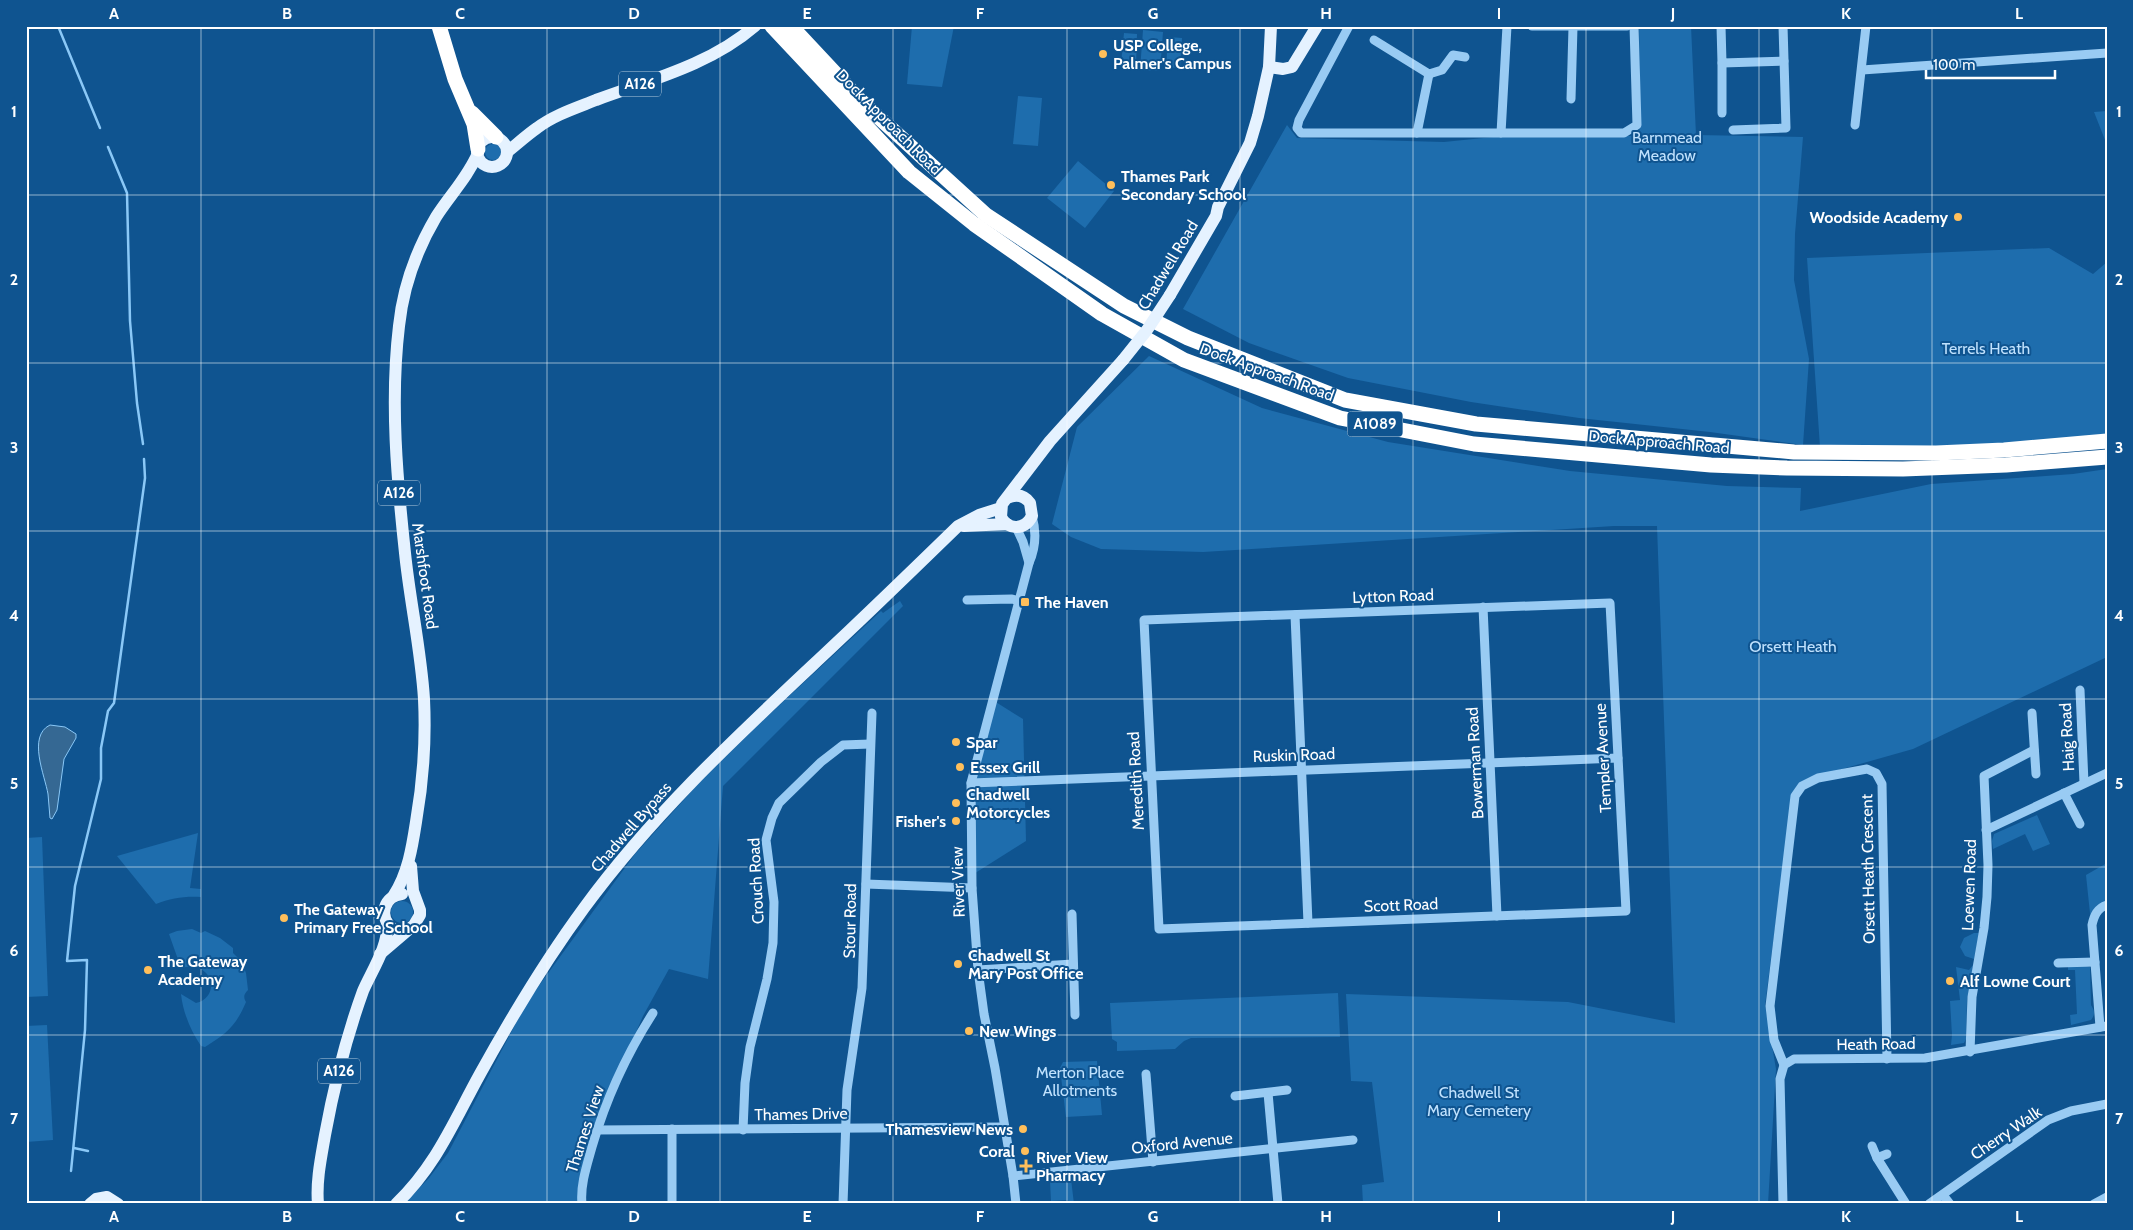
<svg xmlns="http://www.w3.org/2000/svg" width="2133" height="1230" viewBox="0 0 2133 1230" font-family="Cabin,sans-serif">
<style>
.green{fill:#1e6dad}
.water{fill:#356893;stroke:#8ac8f7}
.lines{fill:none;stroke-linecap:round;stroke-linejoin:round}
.stream{stroke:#8ac8f7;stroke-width:2.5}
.minor{stroke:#99cbf3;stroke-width:9}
.major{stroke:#e5f2ff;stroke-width:12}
.highway{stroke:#fff;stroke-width:15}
.major-bridge{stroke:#e5f2ff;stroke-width:12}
.grid{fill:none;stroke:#fff;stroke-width:1;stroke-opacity:0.55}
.poi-dot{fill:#ffbf5b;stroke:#0f5490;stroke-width:2}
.labels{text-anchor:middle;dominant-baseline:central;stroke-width:4;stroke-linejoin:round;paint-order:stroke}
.shield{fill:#0f5490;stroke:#b7ccde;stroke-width:1}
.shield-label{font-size:15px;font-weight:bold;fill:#fff}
.poi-label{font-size:16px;font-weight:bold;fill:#fff;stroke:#0f5490;text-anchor:start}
.street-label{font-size:16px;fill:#fff;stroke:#0f5490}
.park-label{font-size:16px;fill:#c0e2fe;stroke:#0f5490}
.neatline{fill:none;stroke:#fff;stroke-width:2}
.grid-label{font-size:16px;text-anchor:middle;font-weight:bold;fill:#fff}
</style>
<rect width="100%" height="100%" fill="#0f5490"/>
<!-- green -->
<g class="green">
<path d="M912 26H954L942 87 907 84Z"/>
<path d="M1639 26H1691L1696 135 1803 137 1795 234 1794 280 1809 359 1803 445 1710 432 1579 418 1471 402 1348 378 1249 343 1183 309 1287 125 1297 138 1444 142 1493 137 1631 136 1640 129Z"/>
<path d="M1143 30 1163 32 1160 71 1140 70Z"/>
<path d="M1124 33 1137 34 1136 65 1121 64Z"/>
<path d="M1168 37 1182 38 1180 68 1166 67Z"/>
<path d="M1018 96 1042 98 1038 146 1013 144Z"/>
<path d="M2107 111V145L2094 112Z"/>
<circle cx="493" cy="152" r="8"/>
<path d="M1078 161 1114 191 1085 228 1047 198Z"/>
<path d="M2049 248 2093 274 2107 262V436L1971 446 1820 447 1807 258Z"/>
<path d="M1149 356 1262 408 1388 442 1570 471 1727 486 1801 488 1800 511 1931 484 2073 474 2107 469V657L1913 749 1821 775 1792 796 1765 1005 1776 1069 1768 1204H1363L1362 1185 1384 1182 1372 1082 1351 1081 1346 994 1568 1002 1675 1023 1657 526H1614L1203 552 1101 549 1071 537 1052 524 1077 427Z"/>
<path d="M900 601 903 606 723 786 708 979 669 969 643 1016 606 1102 582 1204H404L429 1178 448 1153 527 1002 635 854 699 783 757 726 881 611 883 613Z"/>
<path d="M991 699 1023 719 1026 841 972 875 971 796Z"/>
<path d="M2037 815 2050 844 2033 851 2025 834 1993 849 1992 841 1994 834Z"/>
<path d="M198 833 190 888 201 889V897C185 896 171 898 156 904L117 856Z"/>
<path d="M42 837 48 996 26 997V838Z"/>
<path d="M2107 863V903L2091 923 2086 875Z"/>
<circle cx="402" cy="912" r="11"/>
<path d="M192 929 201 933 205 931 220 938 233 948V953L237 957 240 958 246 973 248 990C244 994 243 997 246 1002 236 1026 226 1034 205 1047L201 1046C191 1031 183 1013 181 994L196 1003C221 998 214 959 181 968L169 934 177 931Z"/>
<path d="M1974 933H1979L1974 959 1965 956 1960 947 1964 938Z"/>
<path d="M1973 965 1967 1000 1966 1039 1964 1043 1951 1045 1952 1035 1950 1001 1960 1000 1956 967 1969 970Z"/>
<path d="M2083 965 2090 967 2091 1005C2095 1011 2095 1015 2091 1020L2071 1025 2070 1015 2077 1014 2075 970H2068V966Z"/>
<path d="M1338 993 1340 1037 1191 1038 1184 1041 1175 1049 1117 1051V1042L1112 1039 1110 1003Z"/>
<path d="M47 1025 53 1140 26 1142V1026Z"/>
<path d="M1097 1061 1102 1115 1066 1117 1060 1068 1063 1062Z"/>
<path d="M1071 1179 1074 1204H1069L1068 1200 1051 1201 1050 1181Z"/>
</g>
<!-- water -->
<path class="water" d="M50 725 65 727 76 734V738L64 759 57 810 52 819 50 818C49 810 49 802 48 794 45 776 27 736 50 725Z"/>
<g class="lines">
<!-- stream -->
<g class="stream">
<path d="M58 26 100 128"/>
<path d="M108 147 127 193 130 321 137 403 143 444"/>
<path d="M74 1148 88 1151"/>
<path d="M71 1171 85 1030 87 960 67 961 75 886 101 779V748L108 711 114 703 145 478 144 459"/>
</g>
<!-- minor -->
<g class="minor">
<path d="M1349 26 1299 120 1297 128 1301 133H1624L1637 125 1634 26"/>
<path d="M1532 26H1627"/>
<path d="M1721 26 1722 63 1784 61"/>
<path d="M1374 40 1429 74 1442 70 1453 55 1465 57"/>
<path d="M1722 63V113"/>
<path d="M1862 70 2107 53"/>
<path d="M1571 99 1573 27"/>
<path d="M1855 125 1866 26"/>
<path d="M1733 130 1786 128 1783 26"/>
<path d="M1417 133 1429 74"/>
<path d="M1501 133 1507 26"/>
<path d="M1016 527 1023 542 1029 563"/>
<path d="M967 600 1012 599 1019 601"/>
<path d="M1610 603 1626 911 1159 929 1144 620Z"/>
<path d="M1483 607 1497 916"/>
<path d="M1295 615 1308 923"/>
<path d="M2080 690 2084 783"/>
<path d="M2032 713 2036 774"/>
<path d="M971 783 1618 758"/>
<path d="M2064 793 2080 824"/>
<path d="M1986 830 2107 773"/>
<path d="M866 884 972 888"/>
<path d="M1072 914 1075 1015"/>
<path d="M2058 963 2095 962"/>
<path d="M978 970 1073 964"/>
<path d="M2100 1027 2092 925C2094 916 2097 908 2107 905"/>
<path d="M1970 1052 1972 997 1984 928 1987 897 1988 865 1984 776 2034 750"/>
<path d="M1784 1065 1774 1040 1770 1006 1795 796 1802 786 1818 778 1867 769 1876 773 1882 784 1887 1059"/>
<path d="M1146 1074 1153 1162"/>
<path d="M1268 1093 1278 1204"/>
<path d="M1235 1096 1287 1090"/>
<path d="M672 1129V1204"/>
<path d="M597 1130 1005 1127"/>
<path d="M743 1130 745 1083 750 1047 767 979 773 943 774 902 766 840 772 818 779 803 821 762 843 745 870 744"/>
<path d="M1872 1146 1877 1158 1906 1204"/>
<path d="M1877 1158 1887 1154"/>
<path d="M1013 1176 1353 1140"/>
<path d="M1943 1195 1950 1204"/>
<path d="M582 1204C580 1185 587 1165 592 1147 606 1099 626 1055 653 1013"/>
<path d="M843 1204 847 1090 862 988 872 713"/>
<path d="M1016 1204 1013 1176 995 1068 984 1014 978 970 972 888 971 783 1029 563C1036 547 1037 533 1032 516"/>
<path d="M1783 1204 1780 1079 1784 1065 1794 1059 1925 1058 2107 1026"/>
<path d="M1929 1204 2048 1120 2071 1111 2107 1104"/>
<path d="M2094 1204 2107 1197"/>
</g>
<!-- major -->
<g class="major">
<path d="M1269 67 1283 69 1292 67 1317 26"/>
<circle cx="492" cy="152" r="15"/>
<path d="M507 152C517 144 527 135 537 128 554 115 576 108 596 100 650 80 710 65 755 26"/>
<path d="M1170 295 1216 216 1218 207 1250 143 1258 116 1269 67 1271 26"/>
<path d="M1007 498C1016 494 1024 495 1030 503L1032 516C1025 530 1008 531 1001 517L1002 504 1050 441 1123 360"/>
<path d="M964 526 1007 524"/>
<path d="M394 895C408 873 412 848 416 822 423 782 426 740 424 699 421 650 410 602 405 553 397 479 390 401 399 326 403 287 416 251 436 217 450 195 468 177 478 153"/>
<path d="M392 928C378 916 384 896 402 894"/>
<path d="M380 954 414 925 420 915V910L413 891 411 866"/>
<path d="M90 1204 96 1199 107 1197 118 1204"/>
<path d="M318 1204C316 1181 321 1158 325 1135 334 1086 346 1038 363 991 372 970 389 946 387 923"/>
<path d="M396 1204C436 1166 454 1121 480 1074 512 1016 545 961 584 908 660 804 756 719 849 631 886 596 922 561 958 526L979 515 1001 508"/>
</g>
<!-- highway -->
<g class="highway">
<path d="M439 26 455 79 474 124 478 149"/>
<path d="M772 26 909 172 974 224 1102 314 1184 360 1340 418 1474 444 1711 465 1787 468 1903 469 2006 465 2107 457"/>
<path d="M791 26 863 103 986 215 1124 306 1188 338 1345 400 1476 424 1794 452 1936 453 2004 450 2107 441"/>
<path d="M472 113 496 137"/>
</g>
<!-- major-bridge -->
<path class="major-bridge" d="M1123 360 1147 330 1170 295"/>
</g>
<!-- grid -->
<path class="grid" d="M201 26V1204M374 26V1204M547 26V1204M720 26V1204M893 26V1204M1067 26V1204M1240 26V1204M1413 26V1204M1586 26V1204M1759 26V1204M1932 26V1204M26 195H2107M26 363H2107M26 531H2107M26 699H2107M26 867H2107M26 1035H2107"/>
<!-- markers -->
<g class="poi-dot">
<circle cx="1103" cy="54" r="5"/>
<circle cx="1111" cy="185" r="5"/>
<circle cx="1958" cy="217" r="5"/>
<rect x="1020" y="597" width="10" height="10" rx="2.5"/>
<circle cx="956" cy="742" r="5"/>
<circle cx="960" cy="767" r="5"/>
<circle cx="956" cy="803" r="5"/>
<circle cx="956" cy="821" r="5"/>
<circle cx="284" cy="918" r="5"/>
<circle cx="958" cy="964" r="5"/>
<circle cx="148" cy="970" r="5"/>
<circle cx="1950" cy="981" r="5"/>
<circle cx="969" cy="1031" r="5"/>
<circle cx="1023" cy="1129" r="5"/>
<circle cx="1025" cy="1151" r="5"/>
<path d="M1023.5 1158.5h5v5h5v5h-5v5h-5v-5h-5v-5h5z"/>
</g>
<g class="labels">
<!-- shield labels -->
<g class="shield">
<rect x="619" y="71.5" width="42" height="25" rx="4"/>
<rect x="1347.5" y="411.5" width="55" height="25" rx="4"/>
<rect x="378" y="480.5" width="42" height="25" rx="4"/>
<rect x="318" y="1058.5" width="42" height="25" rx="4"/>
</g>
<g class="shield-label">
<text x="640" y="84">A126</text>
<text x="1375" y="424">A1089</text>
<text x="399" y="493">A126</text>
<text x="339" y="1071">A126</text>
</g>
<!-- poi labels -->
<g class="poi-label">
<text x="1113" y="45">USP College,<tspan x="1113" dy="18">Palmer's Campus</tspan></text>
<text x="1121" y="176">Thames Park<tspan x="1121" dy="18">Secondary School</tspan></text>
<text x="1948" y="217" text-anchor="end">Woodside Academy</text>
<text x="1035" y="602">The Haven</text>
<text x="966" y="742">Spar</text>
<text x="970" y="767">Essex Grill</text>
<text x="966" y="794">Chadwell<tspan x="966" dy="18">Motorcycles</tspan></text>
<text x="946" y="821" text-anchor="end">Fisher's</text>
<text x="294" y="909">The Gateway<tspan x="294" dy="18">Primary Free School</tspan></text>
<text x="968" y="955">Chadwell St<tspan x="968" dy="18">Mary Post Office</tspan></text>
<text x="158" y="961">The Gateway<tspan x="158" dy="18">Academy</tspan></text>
<text x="1960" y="981">Alf Lowne Court</text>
<text x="979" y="1031">New Wings</text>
<text x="1013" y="1129" text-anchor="end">Thamesview News</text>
<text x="1015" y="1151" text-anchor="end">Coral</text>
<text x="1036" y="1157">River View<tspan x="1036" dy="18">Pharmacy</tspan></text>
</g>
<!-- street labels -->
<g class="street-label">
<text transform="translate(889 122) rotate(45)">Dock Approach Road</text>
<text transform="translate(1168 265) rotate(-59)">Chadwell Road</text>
<text transform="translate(1267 372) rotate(20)">Dock Approach Road</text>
<text transform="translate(1659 442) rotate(5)">Dock Approach Road</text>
<text transform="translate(425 576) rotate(82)">Marshfoot Road</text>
<text transform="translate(1393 596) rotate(-2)">Lytton Road</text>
<text transform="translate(2067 737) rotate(-93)">Haig Road</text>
<text transform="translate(1294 755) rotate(-2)">Ruskin Road</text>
<text transform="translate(1603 758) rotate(-93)">Templer Avenue</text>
<text transform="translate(1475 763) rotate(-93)">Bowerman Road</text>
<text transform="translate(1136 781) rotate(-93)">Meredith Road</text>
<text transform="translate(631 827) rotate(-49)">Chadwell Bypass</text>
<text transform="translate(1868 869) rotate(-91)">Orsett Heath Crescent</text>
<text transform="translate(756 881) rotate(-93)">Crouch Road</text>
<text transform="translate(958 882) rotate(-92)">River View</text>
<text transform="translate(1969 885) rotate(-88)">Loewen Road</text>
<text transform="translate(1401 905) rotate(-2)">Scott Road</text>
<text transform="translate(850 921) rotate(-89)">Stour Road</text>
<text transform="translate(1876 1044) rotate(-1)">Heath Road</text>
<text transform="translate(801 1114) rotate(-1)">Thames Drive</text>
<text transform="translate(585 1129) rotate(-72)">Thames View</text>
<text transform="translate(2006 1133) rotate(-34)">Cherry Walk</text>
<text transform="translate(1182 1143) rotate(-6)">Oxford Avenue</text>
</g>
<!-- park labels -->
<g class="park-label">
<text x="1667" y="137">Barnmead<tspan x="1667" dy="18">Meadow</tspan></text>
<text x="1986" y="348">Terrels Heath</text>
<text x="1793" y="646">Orsett Heath</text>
<text x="1080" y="1072">Merton Place<tspan x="1080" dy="18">Allotments</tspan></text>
<text x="1479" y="1092">Chadwell St<tspan x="1479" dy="18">Mary Cemetery</tspan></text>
</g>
</g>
<!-- border -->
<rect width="2133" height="1230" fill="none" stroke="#0f5490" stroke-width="55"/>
<!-- scale -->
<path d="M1926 70v8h129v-8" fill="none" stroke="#ffffff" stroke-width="2.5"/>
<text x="1933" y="70" font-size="15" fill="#ffffff" stroke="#0f5490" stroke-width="4" paint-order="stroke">100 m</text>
<rect x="28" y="28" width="2078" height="1174" class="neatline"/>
<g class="grid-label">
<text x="114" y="19">A</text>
<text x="287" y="19">B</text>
<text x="460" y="19">C</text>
<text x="634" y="19">D</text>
<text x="807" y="19">E</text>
<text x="980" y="19">F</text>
<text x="1153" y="19">G</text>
<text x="1326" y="19">H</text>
<text x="1499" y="19">I</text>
<text x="1673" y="19">J</text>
<text x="1846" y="19">K</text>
<text x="2019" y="19">L</text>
<text x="14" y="117">1</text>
<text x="2119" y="117">1</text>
<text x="14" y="285">2</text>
<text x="2119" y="285">2</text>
<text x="14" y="453">3</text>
<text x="2119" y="453">3</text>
<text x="14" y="621">4</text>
<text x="2119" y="621">4</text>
<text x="14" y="789">5</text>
<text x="2119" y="789">5</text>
<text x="14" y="956">6</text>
<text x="2119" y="956">6</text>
<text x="14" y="1124">7</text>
<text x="2119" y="1124">7</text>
<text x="114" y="1222">A</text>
<text x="287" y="1222">B</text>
<text x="460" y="1222">C</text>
<text x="634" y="1222">D</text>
<text x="807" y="1222">E</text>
<text x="980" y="1222">F</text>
<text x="1153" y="1222">G</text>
<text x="1326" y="1222">H</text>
<text x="1499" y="1222">I</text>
<text x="1673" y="1222">J</text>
<text x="1846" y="1222">K</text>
<text x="2019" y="1222">L</text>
</g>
</svg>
